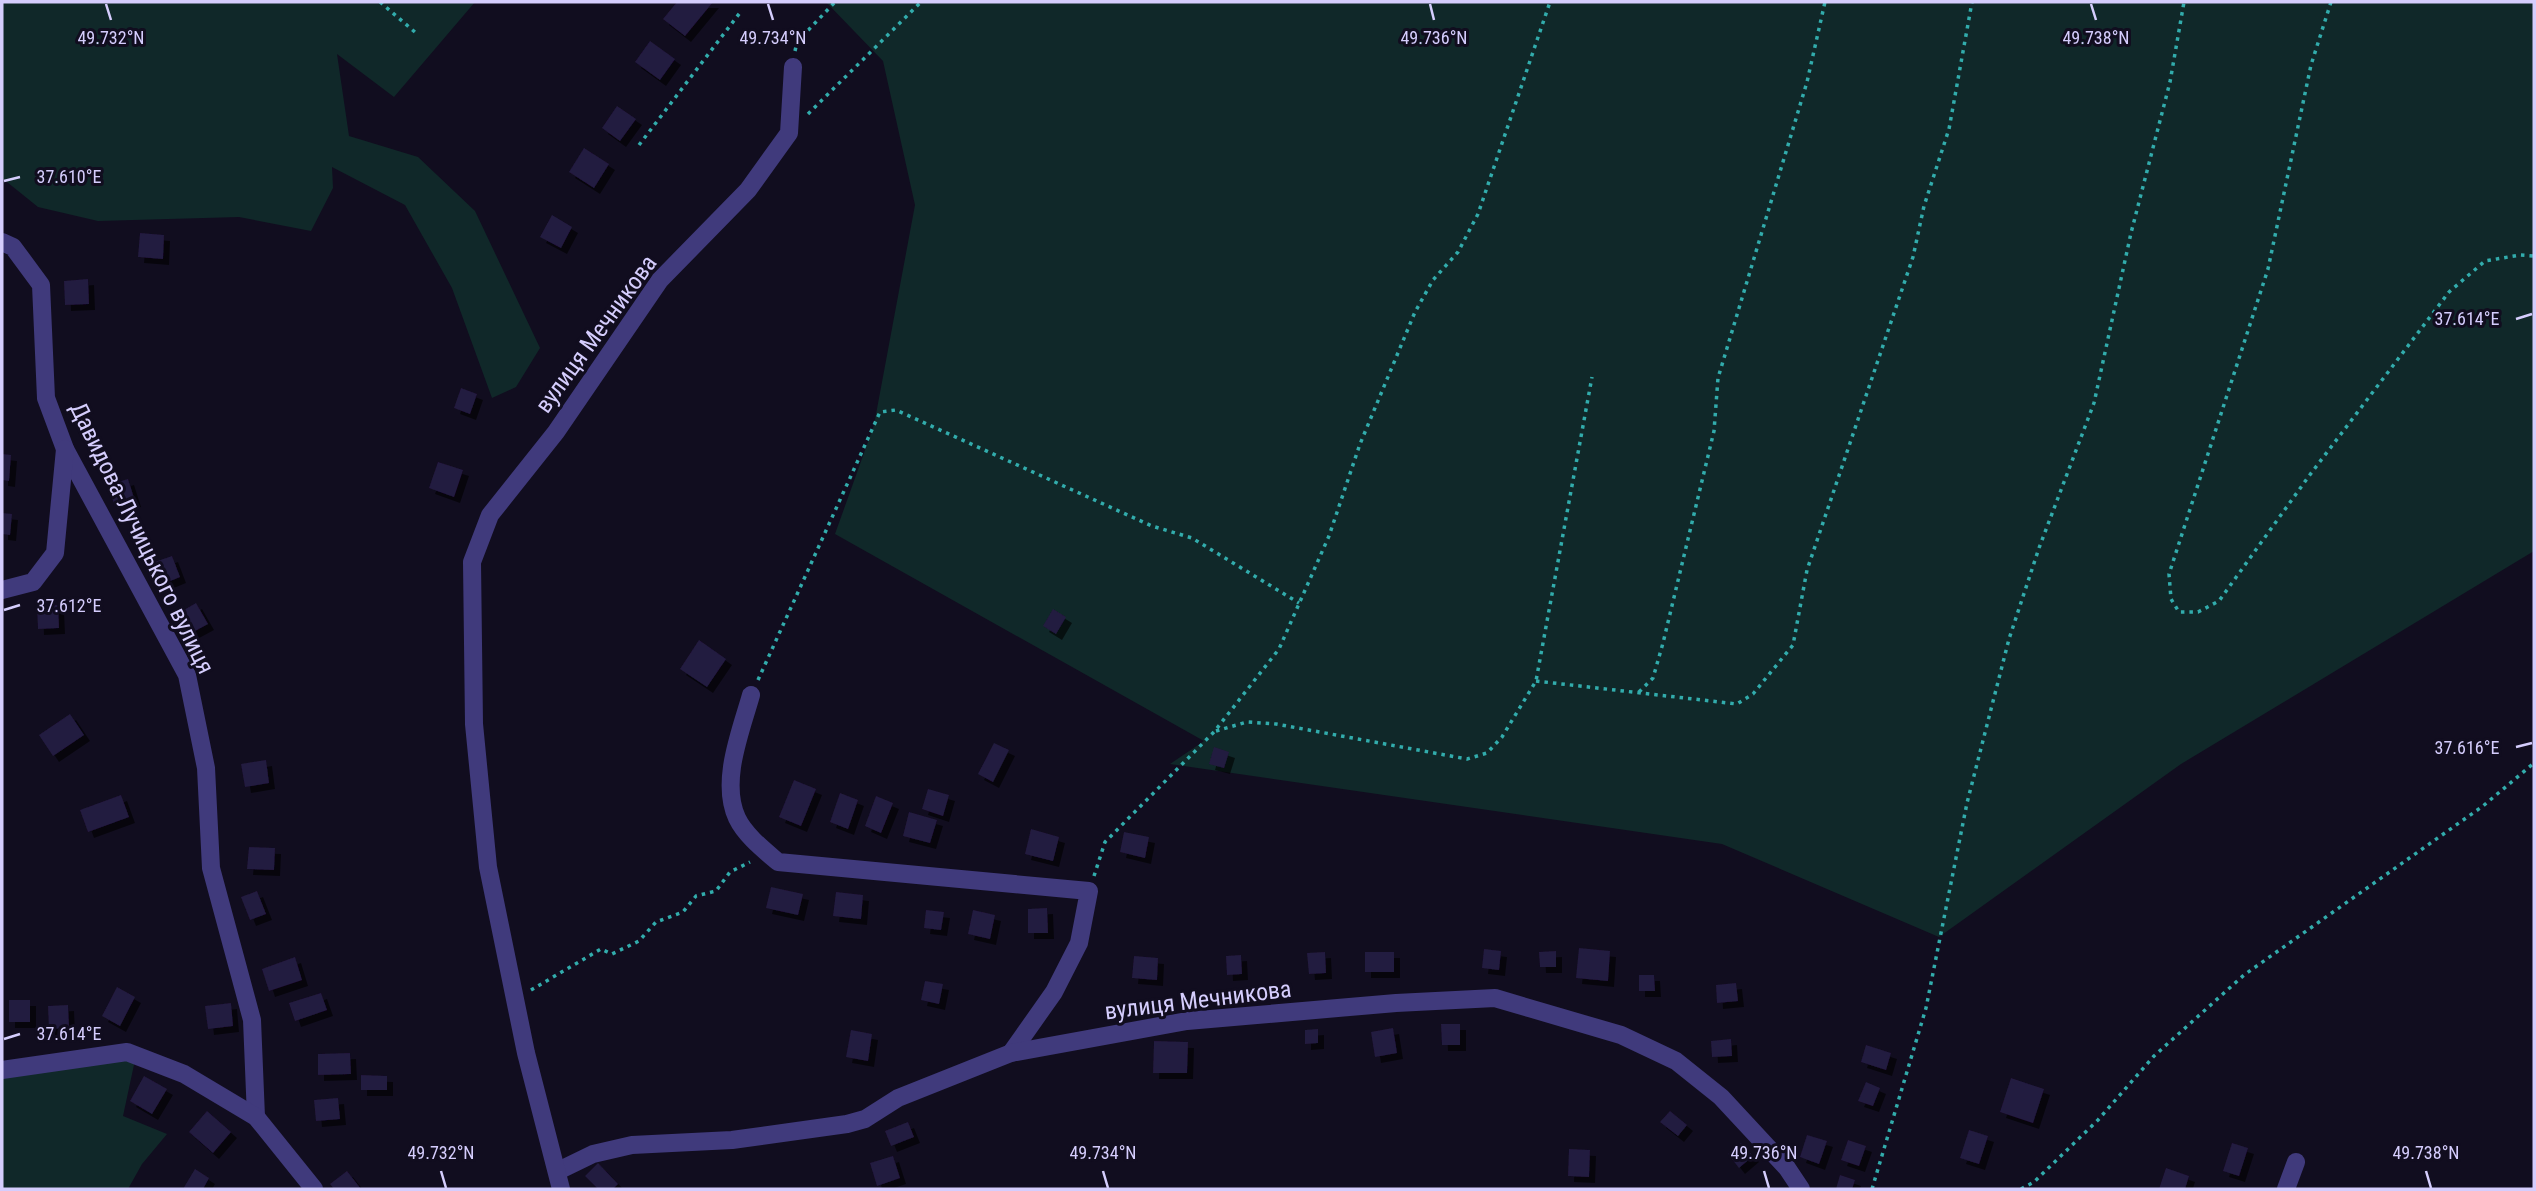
<svg xmlns="http://www.w3.org/2000/svg" width="2536" height="1191" viewBox="0 0 2536 1191" font-family="'Roboto Condensed',sans-serif">
<style>
.green{fill:#102829}
.building{fill:#241a3f;filter:url(#shadow)}
.lines{fill:none;stroke-linecap:round;stroke-linejoin:round}
.path{stroke:#32acac;stroke-width:3.5;stroke-dasharray:3.5 5;stroke-linecap:butt}
.minor{stroke:#403a7c;stroke-width:18}
.ticks{fill:none;stroke:#d5cdfd;stroke-width:2.5}
.labels{text-anchor:middle;dominant-baseline:central;stroke-width:6;stroke-linejoin:round;paint-order:stroke}
.street-label{font-size:24px;fill:#d5cdfd;stroke:#110d1f}
.ticks-label{font-size:18px;text-anchor:middle;fill:#d5cdfd;stroke:#110d1f;stroke-width:6;stroke-linejoin:round;paint-order:stroke}
</style>
<defs>
<filter id="shadow"><feDropShadow dx="6" dy="6" stdDeviation="0" flood-color="#0009"/></filter>
</defs>
<rect width="100%" height="100%" fill="#110d1f"/>
<!-- green -->
<g class="green">
<path d="M2 2H475L394 97 337 54 349 136 418 157 475 211 540 348 516 387 492 398 452 288 405 205 332 167 333 188 311 231 239 217 98 221 38 207 2 178Z"/>
<path d="M826 2H2534V551L2181 764 1939 937 1722 844 1170 764 1204 741 835 534 874 425 915 205 883 61Z"/>
<path d="M135 1060 123 1116 167 1134 142 1164 128 1189H2V1070Z"/>
</g>
<!-- building -->
<g class="building">
<path d="M677 2H713L685 36 663 19Z"/>
<path d="M650 41 675 59 660 80 635 62Z"/>
<path d="M617 106 636 119 620 141 602 128Z"/>
<path d="M584 148 609 164 594 188 569 172Z"/>
<path d="M552 215 572 227 561 248 540 237Z"/>
<path d="M140 233 164 235 163 259 138 257Z"/>
<path d="M88 279 89 304 65 305 64 281Z"/>
<path d="M461 388 477 394 470 414 454 408Z"/>
<path d="M2 454 11 455 9 481 2 480Z"/>
<path d="M438 462 463 470 454 497 429 488Z"/>
<path d="M128 479 135 501 115 507 108 485Z"/>
<path d="M2 513 12 514 10 535 2 534Z"/>
<path d="M172 556 180 577 158 586 149 564Z"/>
<path d="M196 603 208 624 184 637 172 617Z"/>
<path d="M58 605 59 628 38 629 37 606Z"/>
<path d="M1053 609 1066 617 1056 634 1043 626Z"/>
<path d="M699 640 726 659 707 687 680 669Z"/>
<path d="M70 714 84 735 53 756 39 735Z"/>
<path d="M994 743 1009 750 993 782 978 774Z"/>
<path d="M1214 747 1229 752 1224 768 1209 764Z"/>
<path d="M266 760 269 783 245 787 241 764Z"/>
<path d="M794 780 816 789 801 826 779 817Z"/>
<path d="M928 789 949 795 943 816 922 809Z"/>
<path d="M840 793 858 800 848 829 830 822Z"/>
<path d="M121 795 129 817 88 832 80 810Z"/>
<path d="M876 796 893 803 881 833 865 826Z"/>
<path d="M909 812 937 820 930 843 903 836Z"/>
<path d="M1031 829 1059 837 1053 861 1025 854Z"/>
<path d="M1124 832 1149 837 1145 858 1120 852Z"/>
<path d="M249 847 275 848 274 870 247 869Z"/>
<path d="M771 887 803 894 798 915 766 908Z"/>
<path d="M257 891 266 914 250 920 241 897Z"/>
<path d="M836 892 863 895 861 919 833 916Z"/>
<path d="M1047 908 1048 933H1028V909Z"/>
<path d="M926 910 944 912 941 930 924 928Z"/>
<path d="M973 910 995 915 990 939 968 934Z"/>
<path d="M1579 948 1610 951 1608 981 1576 978Z"/>
<path d="M1484 949 1501 951 1499 970 1482 968Z"/>
<path d="M1556 951V967H1540L1539 952Z"/>
<path d="M1325 952 1326 973 1309 974 1307 953Z"/>
<rect x="1365" y="952" width="29" height="20"/>
<path d="M1241 955 1242 974 1227 975 1226 956Z"/>
<path d="M1134 956 1158 958 1157 980 1132 978Z"/>
<path d="M295 957 302 980 269 991 262 969Z"/>
<path d="M1639 975H1654L1655 991H1639Z"/>
<path d="M925 981 943 984 939 1004 921 1000Z"/>
<path d="M1736 983 1738 1001 1717 1003 1716 985Z"/>
<path d="M117 987 135 997 120 1026 102 1016Z"/>
<path d="M321 993 327 1010 295 1021 289 1003Z"/>
<rect x="9" y="1000" width="21" height="22"/>
<path d="M231 1003 233 1026 208 1029 205 1006Z"/>
<path d="M68 1005 69 1028 49 1029 48 1006Z"/>
<path d="M1441 1024H1460V1045H1442Z"/>
<path d="M1393 1028 1397 1053 1375 1057 1371 1032Z"/>
<path d="M1318 1029V1043L1305 1044V1030Z"/>
<path d="M851 1030 872 1034 868 1061 846 1057Z"/>
<path d="M1731 1039 1732 1056 1712 1057 1711 1041Z"/>
<path d="M1154 1041 1188 1042 1187 1073H1153Z"/>
<path d="M1866 1045 1891 1053 1886 1070 1861 1062Z"/>
<path d="M350 1053 351 1074 318 1075V1054Z"/>
<path d="M361 1075 387 1076V1090H361Z"/>
<path d="M144 1076 167 1089 152 1114 130 1101Z"/>
<path d="M2011 1078 2044 1089 2033 1123 2000 1112Z"/>
<path d="M1866 1082 1880 1088 1873 1106 1858 1101Z"/>
<path d="M338 1098 340 1119 316 1121 314 1100Z"/>
<path d="M207 1111 231 1132 213 1153 189 1132Z"/>
<path d="M1670 1111 1687 1125 1678 1136 1660 1122Z"/>
<path d="M908 1122 914 1137 891 1146 885 1131Z"/>
<path d="M1969 1130 1988 1136 1979 1164 1960 1158Z"/>
<path d="M1807 1135 1827 1141 1819 1164 1800 1157Z"/>
<path d="M1848 1140 1866 1146 1859 1166 1841 1160Z"/>
<path d="M1741 1143 1753 1156 1739 1168 1728 1154Z"/>
<path d="M2232 1143 2248 1148 2239 1176 2223 1171Z"/>
<path d="M1569 1149 1590 1150 1589 1177 1568 1176Z"/>
<path d="M893 1156 900 1178 877 1186 870 1163Z"/>
<path d="M598 1163 618 1184 613 1189H598L585 1176Z"/>
<path d="M2166 1168 2189 1176 2185 1189H2159Z"/>
<path d="M195 1169 209 1178 203 1189H183Z"/>
<path d="M347 1171 361 1189H334L330 1184Z"/>
<path d="M1840 1175 1855 1180 1852 1189H1836Z"/>
</g>
<g class="lines">
<!-- path -->
<g class="path">
<path d="M380 2 416 33"/>
<path d="M2331 2 2311 65 2268 269 2169 574 2171 599 2179 612H2198L2219 601 2309 476 2449 292 2485 261 2520 255 2534 256"/>
<path d="M795 51 797 42 835 2"/>
<path d="M808 114 921 2"/>
<path d="M639 145 742 10"/>
<path d="M758 680 880 412 896 410 1152 526 1192 538 1299 603"/>
<path d="M1536 681 1737 704 1753 694 1793 645 1807 570 1913 257 1924 206 1949 129 1972 2"/>
<path d="M1639 692 1653 678 1663 643 1714 431 1718 378 1807 82 1825 2"/>
<path d="M1216 731 1247 722 1276 724 1467 759 1487 753 1502 737 1536 681 1592 377"/>
<path d="M1094 876 1105 842 1214 732 1279 649 1329 536 1360 444 1415 312 1433 280 1458 252 1478 214 1550 2"/>
<path d="M531 990 601 949 612 954 639 941 656 922 683 912 696 896 716 891 730 872 750 862"/>
<path d="M1872 1189 1926 1008 1967 803 2009 639 2039 548 2094 403 2131 233 2170 82 2184 2"/>
<path d="M2021 1189 2034 1182 2098 1120 2154 1056 2244 975 2483 806 2534 763"/>
</g>
<!-- minor -->
<g class="minor">
<path d="M2 242 13 247 41 285 46 398 65 449 187 675 206 768 211 868 252 1020 256 1117"/>
<path d="M2 590 33 582 55 553 65 449"/>
<path d="M751 695C741 731 720 781 737 818 745 835 764 850 778 862L1089 891 1079 943 1054 992 1011 1053"/>
<path d="M2 1070 127 1052 184 1074 256 1117 314 1189"/>
<path d="M558 1171 593 1154 632 1145 732 1140 847 1124 865 1119 898 1098 1011 1053 1187 1021 1396 1003 1495 998 1621 1035 1676 1061 1721 1097 1787 1168 1801 1189"/>
<path d="M561 1189 526 1053 488 867 474 724 472 562 490 515 556 432 660 280 748 190 789 133 793 67"/>
<path d="M2286 1189 2296 1162"/>
</g>
</g>
<!-- ticks -->
<path class="ticks" d="M106 4 111 20M768 4 773 20M1430 4 1434 20M2091 4 2096 20M4 181 20 177M2516 319 2532 314M4 610 20 605M2516 747 2532 743M4 1039 20 1034M441 1171 446 1188M1103 1171 1108 1188M1764 1171 1769 1188M2426 1171 2431 1188"/>
<g class="labels">
<!-- street labels -->
<g class="street-label">
<text transform="translate(596 334) rotate(-54)">вулиця Мечникова</text>
<text transform="translate(142 538) rotate(64)">Давидова-Лучицького вулиця</text>
<text transform="translate(1198 1000) rotate(-7)">вулиця Мечникова</text>
</g>
</g>
<g class="ticks-label">
<text x="111" y="44">49.732°N</text>
<text x="773" y="44">49.734°N</text>
<text x="1434" y="44">49.736°N</text>
<text x="2096" y="44">49.738°N</text>
<text x="69" y="183">37.610°E</text>
<text x="2467" y="325">37.614°E</text>
<text x="69" y="612">37.612°E</text>
<text x="2467" y="754">37.616°E</text>
<text x="69" y="1040">37.614°E</text>
<text x="441" y="1159">49.732°N</text>
<text x="1103" y="1159">49.734°N</text>
<text x="1764" y="1159">49.736°N</text>
<text x="2426" y="1159">49.738°N</text>
</g>
<!-- border -->
<rect width="2536" height="1191" fill="none" stroke="#d5cdfd" stroke-width="7"/>
</svg>
